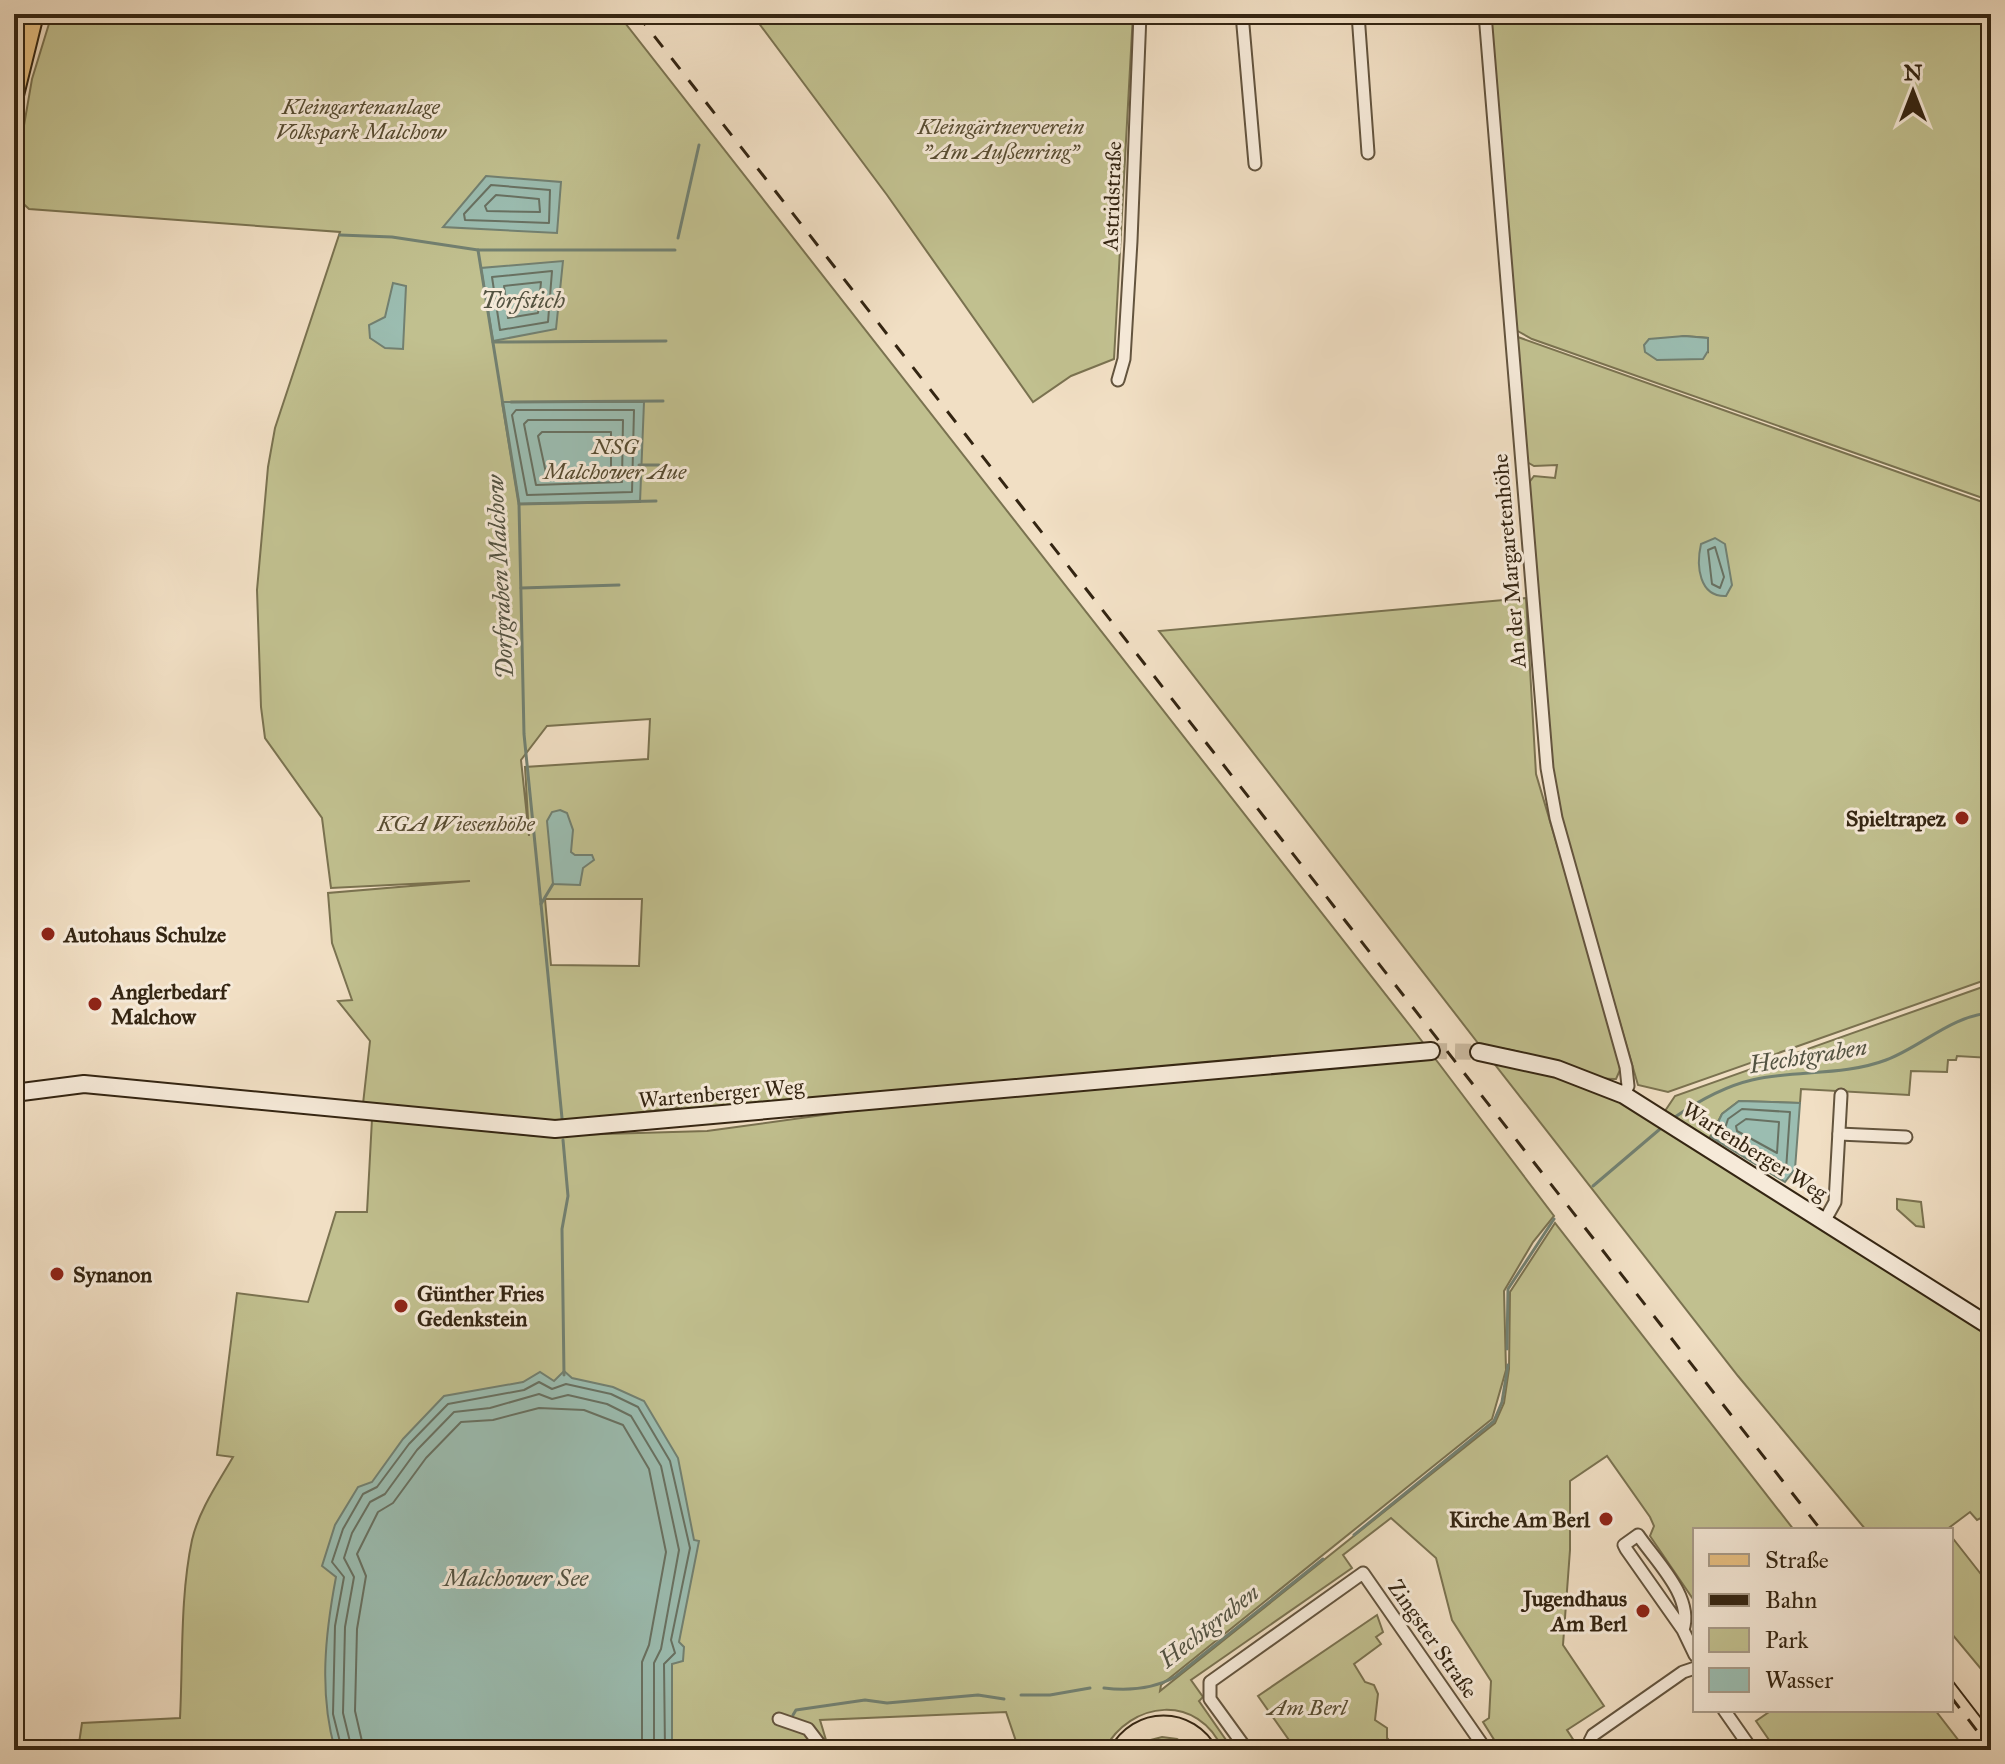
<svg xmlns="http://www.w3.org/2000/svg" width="2005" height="1764" viewBox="0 0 2005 1764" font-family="'IM FELL Great Primer',serif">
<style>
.green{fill:#c1c08f;stroke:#7a7250;stroke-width:2;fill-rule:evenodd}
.water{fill:#9bbdb1;stroke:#728071;stroke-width:2}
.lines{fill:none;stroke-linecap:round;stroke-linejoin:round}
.shore{stroke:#687162;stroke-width:2}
.stream{stroke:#728071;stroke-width:3}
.secondary-tunnel{stroke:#cbbaa0;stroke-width:16;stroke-dasharray:16 8;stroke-linecap:butt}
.street-casing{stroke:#63543e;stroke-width:15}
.secondary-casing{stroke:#342512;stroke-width:20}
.primary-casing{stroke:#342512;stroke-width:22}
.street{stroke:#f6ead9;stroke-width:11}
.secondary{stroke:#f6ead9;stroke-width:16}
.primary{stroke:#e8c082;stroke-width:18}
.tram{stroke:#342512;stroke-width:2}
.rail{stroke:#342512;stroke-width:3;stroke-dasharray:14 14;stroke-linecap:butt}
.poi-dot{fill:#8f2418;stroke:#f6ead9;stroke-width:3}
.labels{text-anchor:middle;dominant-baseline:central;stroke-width:6;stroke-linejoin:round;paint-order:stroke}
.park-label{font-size:22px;font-style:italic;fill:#574c31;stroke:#f6ead9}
.street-label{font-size:22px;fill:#342512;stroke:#f6ead9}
.poi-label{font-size:22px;font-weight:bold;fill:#342512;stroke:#f6ead9;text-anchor:start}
.water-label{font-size:24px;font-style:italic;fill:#535342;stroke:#f6ead9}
</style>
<rect width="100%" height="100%" fill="#f1dfc4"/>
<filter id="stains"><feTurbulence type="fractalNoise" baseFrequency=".0025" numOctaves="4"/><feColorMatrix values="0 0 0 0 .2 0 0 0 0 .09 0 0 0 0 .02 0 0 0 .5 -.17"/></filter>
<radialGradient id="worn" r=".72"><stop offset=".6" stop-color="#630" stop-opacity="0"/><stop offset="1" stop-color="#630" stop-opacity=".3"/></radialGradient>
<!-- green -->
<g class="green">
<path d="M52 14H618L1415 1032 1554 1216 1533 1242 1504 1291 1506 1370 1492 1419 1161 1685 1160 1691 1495 1423 1504 1403 1509 1369 1510 1292 1555 1223 1794 1530H1695V1602L1650 1536 1654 1526 1650 1517 1607 1456 1570 1481V1550L1563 1645 1604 1706 1567 1730 1580 1750H1495L1498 1746 1483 1722 1489 1718 1491 1681 1452 1620 1436 1558 1391 1518 1343 1555 1352 1568 1191 1680 1203 1697 1199 1701 1233 1750H1223C1198 1693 1131 1700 1104 1750H1019L1006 1712 820 1720 829 1750H78L82 1723 180 1718C183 1660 180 1597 192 1540 199 1510 218 1483 233 1457L217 1455 237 1293 308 1302 336 1212H367L372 1119 536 1136 707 1131 852 1111 851 1098 681 1113V1107L558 1123 363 1104 370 1041 338 1001 352 1000 332 943 328 893 470 881 331 888 322 818 265 738 261 707 257 590 268 467 275 428 340 232 29 209 14 195V183L32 79ZM650 719 648 759 525 767 529 836 521 760 547 726ZM545 899H642L639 966 551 965Z"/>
<path d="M752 14H1133L1114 359 1071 376 1033 402 887 195Z"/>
<path d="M1489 14H1991V501L1532 339 1514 329ZM1684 336 1708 338V352L1675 338Z"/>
<path d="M1515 336 1991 505V978L1668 1092 1638 1085 1563 827 1550 756 1528 484 1534 476 1555 478 1557 465 1534 466 1527 462Z"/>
<path d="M1526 598 1536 774 1615 1040 1620 1070 1616 1079C1576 1080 1529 1045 1481 1047L1159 631Z"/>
<path d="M1991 984V1058L1957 1056 1956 1060H1948L1947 1072 1911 1071 1909 1095 1801 1089 1800 1103 1739 1101 1722 1114 1709 1139 1665 1111 1675 1096Z"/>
<path d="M1493 1062 1566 1078 1632 1105 1990 1334 1991 1513 1977 1520 1970 1512 1946 1530H1866L1738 1376Z"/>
<path d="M1897 1199 1921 1202 1924 1227 1916 1226 1897 1209Z"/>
<path d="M1951 1536 1991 1587V1681L1951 1633Z"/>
<path d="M1377 1615 1383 1632 1376 1637 1381 1644 1354 1664 1365 1682 1374 1685 1378 1694 1375 1720 1387 1728V1738L1398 1750H1296L1258 1696Z"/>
<path d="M1772 1710H1935L1966 1750H1776L1756 1721Z"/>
<path d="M1162 1737 1177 1739 1193 1750H1136L1147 1741Z"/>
</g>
<!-- water -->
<g class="water">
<path d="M486 176 561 182 557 233 443 227Z"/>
<path d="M563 261 556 329 493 341 481 268Z"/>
<path d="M393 283 406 286 403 349 385 348 370 338 369 325 385 317Z"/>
<path d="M1684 336 1708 338V351L1703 359 1657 360 1645 352 1644 345 1649 339Z"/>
<path d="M502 402H644L640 502 519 504Z"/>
<path d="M1715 538 1725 544 1732 585 1726 596C1699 597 1696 566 1701 544Z"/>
<path d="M560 810 567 813 573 830 571 852 575 855H592L594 860 583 868 580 885 553 884 547 821 552 812Z"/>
<path d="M1739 1101 1800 1103 1795 1169 1785 1182 1711 1137 1722 1114Z"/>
<path d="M564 1371 572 1378 613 1387 644 1401 678 1458 694 1540 699 1541 679 1642 684 1647 683 1661 672 1664V1750H335C319 1693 325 1635 336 1577L322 1566 335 1525 358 1487 372 1482 403 1439 444 1396 523 1382 540 1372 554 1381Z"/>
</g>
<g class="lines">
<!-- shore -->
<g class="shore">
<path d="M491 185 550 190 549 223 465 220 464 214Z"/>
<path d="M496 195 539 199 540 212 487 211 485 206Z"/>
<path d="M552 271 548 322 500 330 492 277Z"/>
<path d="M541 282 538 313 508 318 504 286Z"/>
<path d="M516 410H634L632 492 527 495 512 415Z"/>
<path d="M528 420H623L622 482 536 485 524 424Z"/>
<path d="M542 432H611V470L546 473 538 436Z"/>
<path d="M1715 547 1724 577 1720 588 1712 584 1708 550Z"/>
<path d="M1742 1109 1790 1112 1786 1170 1723 1135 1728 1119Z"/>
<path d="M1746 1119 1779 1122 1777 1153 1737 1131 1736 1126Z"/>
<path d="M342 1750 333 1714 335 1626 344 1577 332 1562 343 1529 363 1494 377 1487 409 1444 448 1404 524 1390 539 1382 552 1389 566 1384 611 1394 638 1407 670 1461 690 1548 671 1640 675 1653 664 1664 665 1750"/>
<path d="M352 1750 343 1713 345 1627 354 1577 344 1558 352 1533 370 1502 385 1494 417 1450 454 1412 490 1408 539 1394 552 1399 568 1395 607 1404 631 1416 661 1466 679 1550 661 1649 654 1663V1750"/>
<path d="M364 1750 355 1711 357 1629 366 1576 357 1554 378 1512 393 1503 426 1458 461 1422 493 1420 539 1408 584 1410 623 1425 649 1469 666 1552 649 1645 642 1662V1750"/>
</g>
<!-- stream -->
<g class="stream">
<path d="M340 235 392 237 478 250H675"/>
<path d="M678 238 699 145"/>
<path d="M478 250 519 504 524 734 541 904"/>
<path d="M493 342 666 341"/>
<path d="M511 402 663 401"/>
<path d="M639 465H659"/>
<path d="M519 504 656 501"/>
<path d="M521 588 619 585"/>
<path d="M553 884 541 904 562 1118"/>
<path d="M1675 1117C1697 1102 1726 1086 1752 1080 1795 1070 1844 1076 1886 1060 1921 1047 1952 1015 1991 1013"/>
<path d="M563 1140 568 1196 562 1229 564 1375"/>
<path d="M1593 1186 1660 1129"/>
<path d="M1507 1349 1508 1289 1554 1219"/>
<path d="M1354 1535 1494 1421 1502 1402 1508 1365"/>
<path d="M1104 1688C1129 1691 1153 1689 1175 1677L1323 1559"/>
<path d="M1021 1695H1050L1090 1688"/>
<path d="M793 1715 796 1710 865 1700 887 1703 978 1695 1004 1699"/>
</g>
<!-- secondary-tunnel -->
<path class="secondary-tunnel" d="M1431 1051 1479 1052"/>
<!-- street casing -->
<g class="street-casing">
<g id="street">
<path d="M1242 14 1255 164"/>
<path d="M1358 14 1368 153"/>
<path d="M1485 14 1547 768 1556 818 1626 1067 1628 1086 1624 1095"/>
<path d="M1118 380 1124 359 1131 241 1140 14"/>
<path d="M1839 1134 1906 1137"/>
<path d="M1825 1220 1835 1202 1841 1095"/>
<path d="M1683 1630C1694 1597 1655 1560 1638 1535L1624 1545 1626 1549 1683 1630 1695 1655"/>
<path d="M1724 1710 1752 1750"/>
<path d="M779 1719 808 1729 824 1750"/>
<path d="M1247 1750 1210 1699V1682L1363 1573 1486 1750"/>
<path d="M1594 1750 1590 1741 1593 1735 1683 1672 1695 1668"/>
</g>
</g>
<!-- secondary casing -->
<g class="secondary-casing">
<g id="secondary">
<path d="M1479 1052 1557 1069 1624 1095 1991 1327"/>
<path d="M14 1093 84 1084 555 1129 1431 1051"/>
</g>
</g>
<!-- primary casing -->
<g class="primary-casing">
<path id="primary" d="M14 95 34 14"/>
</g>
<!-- street -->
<use href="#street" class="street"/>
<!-- secondary -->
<use href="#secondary" class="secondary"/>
<!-- primary -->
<use href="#primary" class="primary"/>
<!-- tram -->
<g class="tram">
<path d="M1951 1679 1991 1731"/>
<path d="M1989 1695 1991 1697"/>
<path d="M1109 1750C1133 1704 1194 1704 1218 1750"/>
</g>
<!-- rail -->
<g class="rail">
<path d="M637 14 1821 1530"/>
<path d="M1951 1697 1991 1749"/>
</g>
</g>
<!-- markers -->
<g class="poi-dot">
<circle cx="1962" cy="818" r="8"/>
<circle cx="48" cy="934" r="8"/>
<circle cx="95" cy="1004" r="8"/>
<circle cx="57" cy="1274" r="8"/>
<circle cx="401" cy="1306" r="8"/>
<circle cx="1606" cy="1519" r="8"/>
<circle cx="1643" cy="1611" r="8"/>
</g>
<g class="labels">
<!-- park labels -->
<g class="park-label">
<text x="361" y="106">Kleingartenanlage<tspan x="361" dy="25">Volkspark Malchow</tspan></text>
<text x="1001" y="126">Kleingärtnerverein<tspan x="1001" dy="25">"Am Außenring"</tspan></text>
<text x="615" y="446">NSG<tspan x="615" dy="25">Malchower Aue</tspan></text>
<text x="456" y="823">KGA Wiesenhöhe</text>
<text x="1307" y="1707">Am Berl</text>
</g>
<!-- street labels -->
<g class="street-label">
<text transform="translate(1112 196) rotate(-88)">Astridstraße</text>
<text transform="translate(1509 561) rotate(-95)">An der Margaretenhöhe</text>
<text transform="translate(721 1093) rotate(-5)">Wartenberger Weg</text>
<text transform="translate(1755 1151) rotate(32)">Wartenberger Weg</text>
<text transform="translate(1433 1639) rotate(55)">Zingster Straße</text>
</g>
<!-- poi labels -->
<g class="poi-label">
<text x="1946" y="818" text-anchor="end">Spieltrapez</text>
<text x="64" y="934">Autohaus Schulze</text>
<text x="111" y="991">Anglerbedarf<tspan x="111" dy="25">Malchow</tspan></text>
<text x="73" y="1274">Synanon</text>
<text x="417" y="1293">Günther Fries<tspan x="417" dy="25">Gedenkstein</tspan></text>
<text x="1590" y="1519" text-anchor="end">Kirche Am Berl</text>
<text x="1627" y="1598" text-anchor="end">Jugendhaus<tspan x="1627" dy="25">Am Berl</tspan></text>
</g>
<!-- water labels -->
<g class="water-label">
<text x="523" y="300">Torfstich</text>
<text transform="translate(500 577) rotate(-93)">Dorfgraben Malchow</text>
<text transform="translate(1808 1056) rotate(-9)">Hechtgraben</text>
<text x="516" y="1578">Malchower See</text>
<text transform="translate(1209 1626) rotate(-38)">Hechtgraben</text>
</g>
</g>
<!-- margin -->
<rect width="2005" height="1764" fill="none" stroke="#f1dfc4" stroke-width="48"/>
<rect x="16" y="16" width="1973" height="1732" fill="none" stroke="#342512" stroke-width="4"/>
<rect x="24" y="24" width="1957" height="1716" fill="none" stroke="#342512" stroke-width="2"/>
<!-- legend -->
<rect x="1693" y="1528" width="260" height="184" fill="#f6ead9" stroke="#a89b89" stroke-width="2"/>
<rect x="1709" y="1554" width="40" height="12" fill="#e8c082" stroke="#a89b89" stroke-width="2"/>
<text x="1765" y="1568" font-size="24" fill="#342512">Straße</text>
<rect x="1709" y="1594" width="40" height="12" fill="#342512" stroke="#a89b89" stroke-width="2"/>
<text x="1765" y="1608" font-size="24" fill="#342512">Bahn</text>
<rect x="1709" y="1628" width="40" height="24" fill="#c1c08f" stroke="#a89b89" stroke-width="2"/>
<text x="1765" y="1648" font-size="24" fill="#342512">Park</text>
<rect x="1709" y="1668" width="40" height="24" fill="#9bbdb1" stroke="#a89b89" stroke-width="2"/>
<text x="1765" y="1688" font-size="24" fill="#342512">Wasser</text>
<!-- north arrow -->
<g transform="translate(1913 92)" stroke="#f6ead9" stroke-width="6" paint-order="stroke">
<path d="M0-6L14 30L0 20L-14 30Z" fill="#342512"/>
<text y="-12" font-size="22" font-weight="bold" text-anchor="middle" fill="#342512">N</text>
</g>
<rect width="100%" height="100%" filter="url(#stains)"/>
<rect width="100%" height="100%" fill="url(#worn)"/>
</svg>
